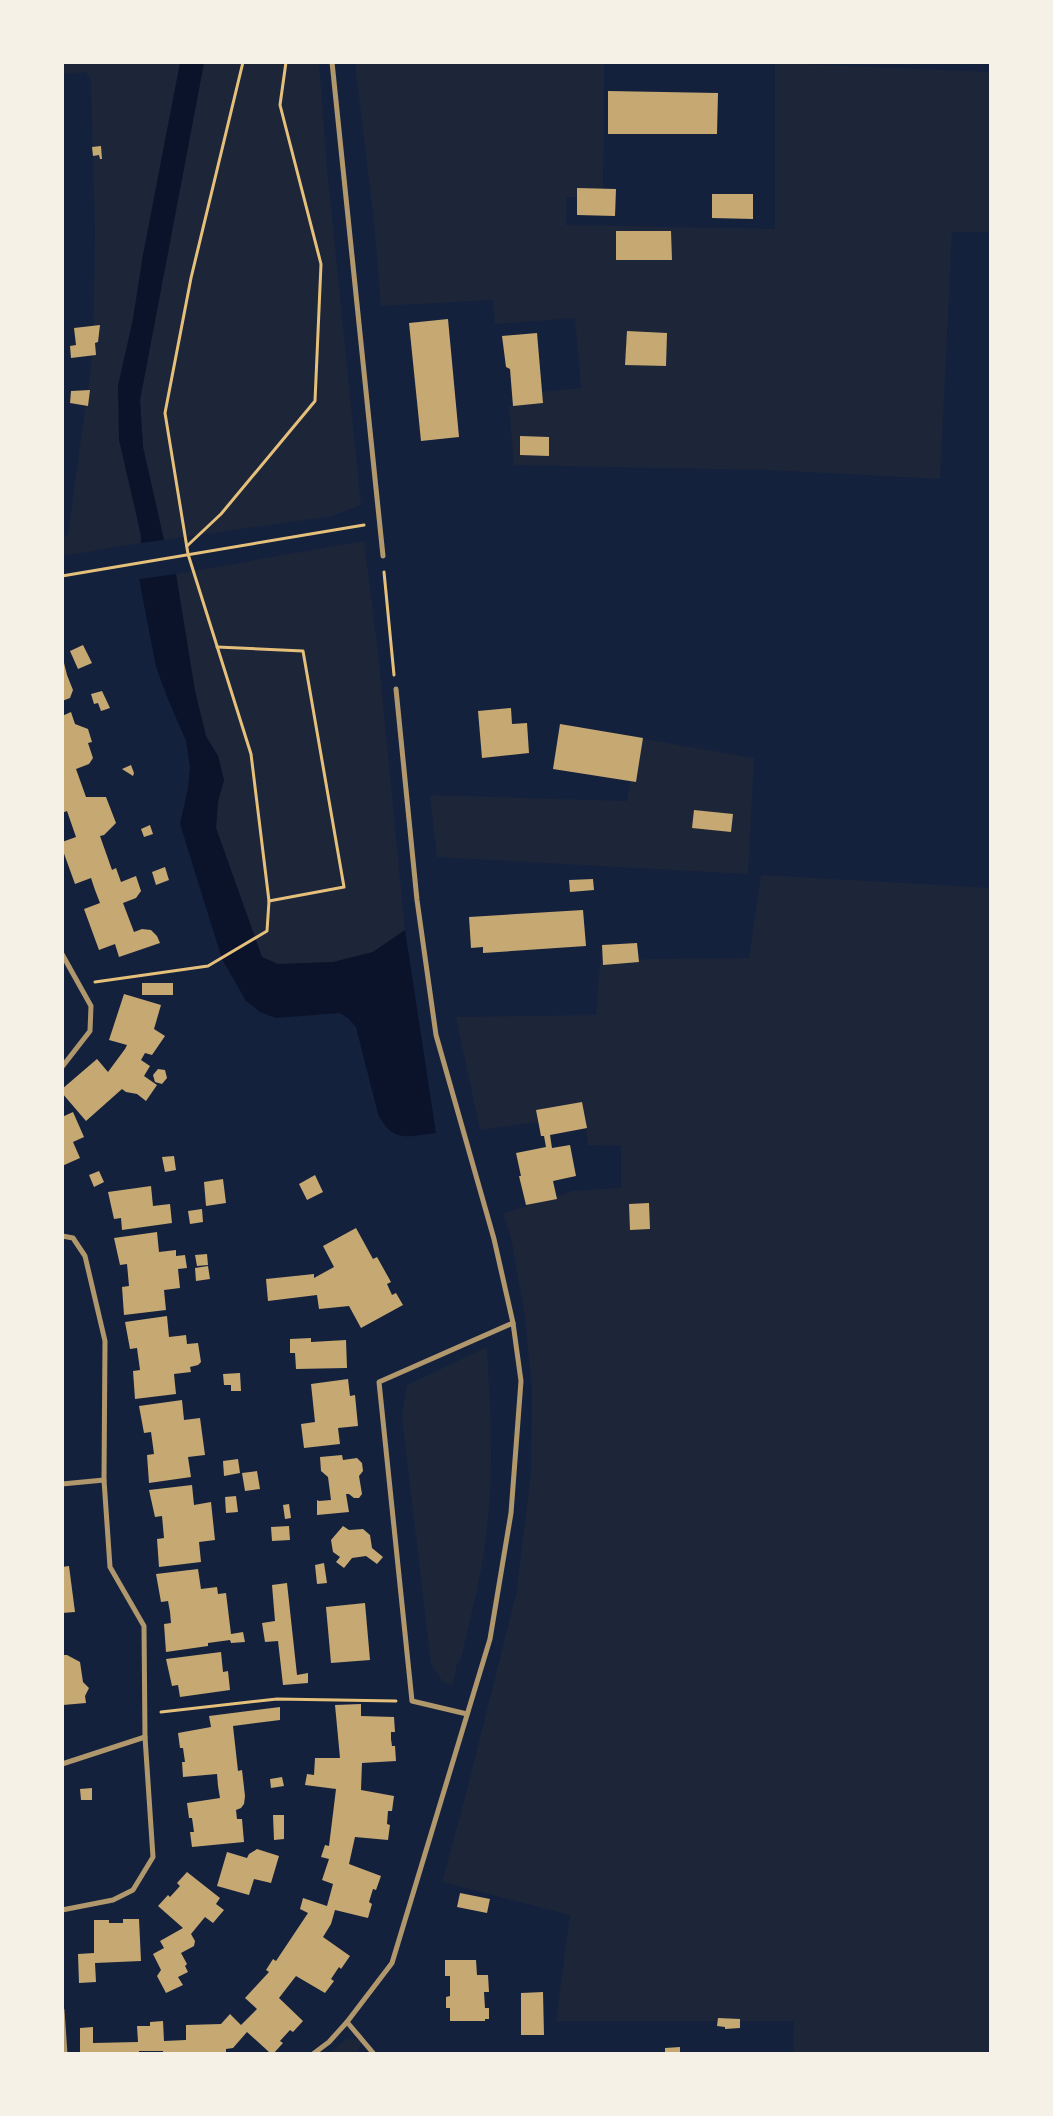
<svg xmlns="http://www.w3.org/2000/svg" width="1053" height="2116" viewBox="0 0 1053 2116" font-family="'Exo 2',sans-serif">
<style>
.green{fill:#1d2539}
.water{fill:#0b132b}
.building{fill:#c6a872}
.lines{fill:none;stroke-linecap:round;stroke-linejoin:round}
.path{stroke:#e5c07b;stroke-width:3}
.minor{stroke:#b1986c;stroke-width:5}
</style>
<rect width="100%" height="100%" fill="#14213d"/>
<!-- green -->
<g class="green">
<path d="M63 63H180L143 255 133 319 118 386 141 543 63 556V536L68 535 93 351 95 233 91 80 86 72 63 74Z"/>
<path d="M204 63H319L327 167 361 505 332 516 164 540 143 447 140 400Z"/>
<path d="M355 63H604L603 199 567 197 566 225 775 229V63L990 72V232H952L940 479 769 470 514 465 509 406 540 403 539 392 581 388 575 318 495 324 493 300 381 306 374 222Z"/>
<path d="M364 541 378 652 405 930 373 952 333 962 278 964 262 957 216 828 218 801 224 780 218 756 206 736 195 691 176 574Z"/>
<path d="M638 738 754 758 748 874 437 857 430 795 627 801Z"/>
<path d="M761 875 990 888V2053H793L794 2021H556L570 1915 442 1882 466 1794 516 1595 531 1474 532 1390 525 1317 511 1237 503 1214 573 1191 621 1188V1146L588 1145 585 1115 480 1130 456 1017 596 1015 600 963 649 959 749 958Z"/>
<path d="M487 1347C490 1404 494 1462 488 1519 484 1566 472 1612 461 1658L457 1664 452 1686 443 1682 431 1664 402 1417 407 1385Z"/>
<path d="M347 2039 362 2040 358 2053 328 2054Z"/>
</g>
<!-- water -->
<g class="water">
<path d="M180 63H204L140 400 143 447 164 540 141 543V535L119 440 118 386 133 319 143 255Z"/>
<path d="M176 574 195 691 206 736 218 756 224 780 218 801 216 828 262 957 278 964 333 962 373 952 405 930 436 1133C408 1136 393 1144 378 1114L356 1027 349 1019 340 1013 276 1018 260 1012 246 1001 222 959 180 824 188 788 190 767 186 741 167 697 156 667 139 579Z"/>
</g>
<!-- building -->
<g class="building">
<path d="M608 91 718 93 717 134H608Z"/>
<path d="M101 146 102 159H100L99 155 93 156 92 147Z"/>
<path d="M577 188 616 189 615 216 577 215Z"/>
<path d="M712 194H753V219L712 218Z"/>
<path d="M616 231H671L672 260H616Z"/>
<path d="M448 319 459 437 421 441 409 323Z"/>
<path d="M100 325 98 342 95 343 96 355 71 358 70 346 76 345 74 328Z"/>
<path d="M627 331 667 333 666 366 625 365Z"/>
<path d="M537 333 543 403 513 406 510 369 506 367 502 336Z"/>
<path d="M90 390 88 406 70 403 71 391Z"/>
<path d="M520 436 549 437V456L520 455Z"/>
<path d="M83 645 92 663 78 669 70 651Z"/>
<path d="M62 655 67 675 73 690 70 698 62 701Z"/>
<path d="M102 691 110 708 101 711 98 703 94 704 91 694Z"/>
<path d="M511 708 512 724 527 723 529 753 482 758 478 711Z"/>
<path d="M71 712 75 724 88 729 92 742 88 743 93 758 89 764 76 769 86 797H106L116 823 104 835 100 836 112 870 116 868 121 882 136 876 141 891 136 898 123 903 134 932 142 929 151 930 157 936 160 943 119 957 115 944 99 950 84 909 100 903 95 890 91 878 75 884 62 848V842L76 837 67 811 62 813V716Z"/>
<path d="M560 724 643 738 636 782 553 769Z"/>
<path d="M131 765 134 773 133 776 122 769Z"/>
<path d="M694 810 733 814 731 832 692 828Z"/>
<path d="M150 825 153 834 144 837 141 829Z"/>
<path d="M165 867 169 880 156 885 152 872Z"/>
<path d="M593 879 594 890 570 892 569 880Z"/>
<path d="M583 910 586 946 483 953V947L471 948 469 917Z"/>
<path d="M637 943 639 962 603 965 602 945Z"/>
<rect x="142" y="983" width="31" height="12"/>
<path d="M124 994 161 1005 154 1029 165 1036 152 1055 145 1053 141 1060 150 1066 144 1076 157 1085 146 1101 137 1094 126 1092 122 1089 86 1121 62 1093V1089L97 1059 108 1072 125 1049 127 1045 109 1040Z"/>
<path d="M158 1069 165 1070 167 1078 162 1084 155 1082 153 1075Z"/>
<path d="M582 1102 587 1128 550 1135 552 1148 570 1145 576 1176 553 1181 557 1199 526 1205 519 1176H521L516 1153 546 1147 544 1136H541L536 1110Z"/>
<path d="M73 1112 84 1137 73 1142 80 1158 62 1166V1117Z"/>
<path d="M174 1156 176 1170 165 1172 162 1157Z"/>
<path d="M99 1171 104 1182 94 1187 89 1175Z"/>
<path d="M315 1175 323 1192 307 1200 299 1184Z"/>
<path d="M223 1179 226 1203 206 1206 204 1182Z"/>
<path d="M151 1186 153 1206 170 1204 172 1223 122 1230 121 1218 114 1219 108 1192Z"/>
<path d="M649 1203 650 1229 630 1230 629 1204Z"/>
<path d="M202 1209 203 1222 190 1224 188 1211Z"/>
<path d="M356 1228 373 1259 377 1257 391 1282 387 1284 392 1295 396 1293 403 1305 361 1328 349 1306 319 1309 317 1295 268 1301 266 1279 314 1274V1278L334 1267 323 1246Z"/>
<path d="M157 1232 159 1252 176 1250V1256L185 1255 187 1268 178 1269 180 1288 164 1290 166 1310 124 1315 122 1287 129 1286 127 1264 120 1265 114 1238Z"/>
<path d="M207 1254 208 1265 197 1266 195 1255Z"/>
<path d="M208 1266 210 1279 196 1281 195 1268Z"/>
<path d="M167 1316 169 1337 186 1335 187 1344 198 1343 201 1362 198 1365 190 1367 191 1372 174 1374 176 1394 135 1399 133 1371 140 1370 137 1348 130 1349 125 1322Z"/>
<path d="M311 1338V1342L346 1340 347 1368 296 1369 295 1353H290V1339Z"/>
<path d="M240 1373 241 1391H231V1385H224L223 1374Z"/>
<path d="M348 1379 350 1396 355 1395 358 1426 338 1428 340 1444 304 1448 301 1424 315 1422 311 1384Z"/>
<path d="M182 1400 184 1420 200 1418 205 1455 188 1457 191 1477 149 1483 147 1455 154 1454 151 1432 144 1433 139 1406Z"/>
<path d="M342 1455 343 1460 357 1458 362 1463 363 1471 359 1476 362 1494 359 1498H354L349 1494H346L349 1512 317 1515V1500L319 1501 331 1500 328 1477 321 1471 320 1457Z"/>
<path d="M238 1459 240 1473 224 1476 223 1461Z"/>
<path d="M257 1471 260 1489 245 1491 242 1473Z"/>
<path d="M192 1485 194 1505 211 1502 215 1540 199 1542 201 1562 159 1567 157 1539 164 1538 162 1516 155 1517 149 1490Z"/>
<path d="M236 1496 238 1512 226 1513 225 1497Z"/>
<path d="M289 1504 291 1518 285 1519 283 1505Z"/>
<path d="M289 1526 290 1540 272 1541 271 1527Z"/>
<path d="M343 1526 349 1530 363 1529 370 1535 372 1548 383 1557 377 1564 366 1556 352 1558 344 1568 336 1562 340 1557 333 1552 331 1540Z"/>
<path d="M324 1563 327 1583 317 1584 315 1565Z"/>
<path d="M69 1566 75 1612 62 1613V1567Z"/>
<path d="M198 1569 201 1589 217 1587 218 1594 226 1593 231 1634 243 1632 245 1642 231 1643 230 1640 208 1643V1646L166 1652 164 1624 171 1623 170 1612 168 1601 161 1602 156 1574Z"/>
<path d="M287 1583 297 1675 308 1673V1683L283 1685 278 1641 265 1642 262 1623 275 1621 272 1585Z"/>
<path d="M365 1603 370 1660 331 1663 326 1607Z"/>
<path d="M221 1652 223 1672 228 1671 230 1690 180 1697 178 1685 172 1686 166 1659Z"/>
<path d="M62 1655H67L80 1662 83 1682 89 1688 85 1696 86 1703 63 1705Z"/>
<path d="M361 1704V1716L394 1717 395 1732H391V1739L392 1746H395L396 1761 362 1763 361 1790 394 1796 392 1811H388L387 1824 390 1825 388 1840 355 1837 349 1864 381 1876 376 1890 373 1889 369 1902 372 1904 368 1918 335 1910 331 1924 323 1937 350 1956 341 1969 339 1967 331 1979 334 1981 325 1993 296 1976 279 1998 303 2021 293 2032 290 2030 280 2041 283 2043 273 2054 269 2052 247 2032 233 2048 226 2049V2054H163V2051H139V2054L80 2053V2028L93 2027V2043L138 2042 137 2026H150V2022L163 2021 164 2041 186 2040V2025L221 2024 230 2014 241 2025 257 2009 245 1998 269 1972 266 1970 273 1959 276 1961 308 1913 300 1909 303 1898 327 1906 333 1884 322 1880 329 1859 321 1857 325 1845 329 1846 336 1789 305 1785 307 1774 314 1775 315 1758H340L335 1705Z"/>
<path d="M280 1707V1720L233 1726 238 1771 242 1770 245 1796 244 1804 241 1808 236 1810 237 1819H242L244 1842 192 1847 190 1832H194L192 1818H189L187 1803 220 1798 218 1786 217 1774 183 1777 182 1762H185L183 1748H180L178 1733 211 1727 209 1716Z"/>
<path d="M282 1777 284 1786 271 1788 270 1779Z"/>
<path d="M92 1788V1800H81L80 1789Z"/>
<path d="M273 1815H284V1839L274 1840Z"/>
<path d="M257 1849 279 1856 271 1883 254 1879 249 1895 217 1886 227 1852 247 1858 249 1854Z"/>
<path d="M187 1872 220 1898 216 1904 224 1910 213 1923 205 1917 191 1934 195 1941 194 1946 181 1953 187 1964 185 1966 188 1972 178 1977 183 1985 166 1993 157 1976 161 1970 153 1954 164 1948 160 1941 183 1928 158 1906 168 1895 170 1897 180 1886 177 1883Z"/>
<path d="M460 1893 490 1899 487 1913 457 1907Z"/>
<path d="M123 1919H139L141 1961 95 1963 96 1982 79 1983 78 1954 94 1953V1920H109V1923H123Z"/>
<path d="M445 1960H476L477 1975H488L489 1992H484L485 2008H489V2019H485V2021H450V2008H446V1997L450 1996V1976H445Z"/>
<path d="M543 1992 544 2035H521V1993Z"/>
<path d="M718 2018 740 2019V2028L725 2029V2027L717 2026Z"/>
<path d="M680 2047V2054H665V2048Z"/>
</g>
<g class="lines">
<!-- path -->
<g class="path">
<path d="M187 546 221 514 315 401 321 264 280 105 286 62"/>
<path d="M384 572 394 675"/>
<path d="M62 576 364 525"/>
<path d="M217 647 303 651 344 887 269 901"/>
<path d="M95 982 208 966 267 931 269 901 251 754 188 554 165 413 191 278 243 62"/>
<path d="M161 1712 277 1699 396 1701"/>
</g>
<!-- minor -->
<g class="minor">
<path d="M332 62 383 556"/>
<path d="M62 954 91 1006 90 1031 62 1067"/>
<path d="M62 1236 73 1238 85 1256 105 1341 104 1480 110 1567 144 1626 145 1737 153 1857 133 1890 113 1900 62 1910"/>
<path d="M62 1484 104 1480"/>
<path d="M467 1714 412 1701 379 1382 513 1323"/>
<path d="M62 1764 145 1737"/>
<path d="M62 2010 65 2054"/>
<path d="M347 2022 374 2054"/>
<path d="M313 2054 329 2042 347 2022 392 1963 490 1639 511 1513 521 1381 513 1323 494 1239 436 1035 417 900 396 689"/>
</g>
</g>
<!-- border -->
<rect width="1053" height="2116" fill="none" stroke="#f6f1e7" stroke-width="128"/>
</svg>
